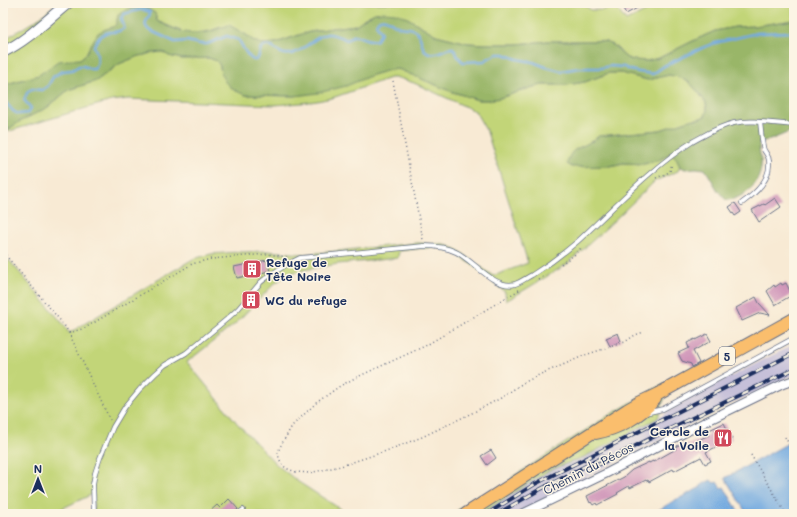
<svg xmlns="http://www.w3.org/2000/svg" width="797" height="517" viewBox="0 0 797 517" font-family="Mali,sans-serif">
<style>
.industrial{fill:#c6c0d9}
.green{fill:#c2d578;stroke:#6e826b}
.forest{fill:#99b668;stroke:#5a7263}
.water{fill:#71a9e0;stroke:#466c9f}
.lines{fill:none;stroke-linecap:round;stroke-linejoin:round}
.stream{stroke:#71a9e0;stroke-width:2.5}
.building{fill:#ce92b7}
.service-casing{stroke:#687087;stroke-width:5.5}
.minor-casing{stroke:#687087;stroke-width:10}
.tertiary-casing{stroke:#687087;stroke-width:12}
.primary-casing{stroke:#687087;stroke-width:14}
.path{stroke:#687087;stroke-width:1.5;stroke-dasharray:1 3;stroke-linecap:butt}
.service{stroke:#fff;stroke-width:4}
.minor{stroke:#fff;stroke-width:8}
.tertiary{stroke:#fff;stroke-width:10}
.primary{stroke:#fabe6d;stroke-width:12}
.rail-casing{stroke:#1b2f5e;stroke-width:4}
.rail{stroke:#fcf5e5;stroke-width:2.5;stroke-dasharray:8;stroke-linecap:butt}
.labels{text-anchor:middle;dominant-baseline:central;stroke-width:3;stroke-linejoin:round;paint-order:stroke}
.shield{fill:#fcf5e5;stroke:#5e6a86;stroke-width:1}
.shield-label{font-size:11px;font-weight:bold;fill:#1b2f5e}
.poi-label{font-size:12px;font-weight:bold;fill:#1b2f5e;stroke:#fcf5e5;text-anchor:start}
.street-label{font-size:12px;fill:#1b2f5e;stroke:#fcf5e5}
</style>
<rect width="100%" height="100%" fill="#fcf5e5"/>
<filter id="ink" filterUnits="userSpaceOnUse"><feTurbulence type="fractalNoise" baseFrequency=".025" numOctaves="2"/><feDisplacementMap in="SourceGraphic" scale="8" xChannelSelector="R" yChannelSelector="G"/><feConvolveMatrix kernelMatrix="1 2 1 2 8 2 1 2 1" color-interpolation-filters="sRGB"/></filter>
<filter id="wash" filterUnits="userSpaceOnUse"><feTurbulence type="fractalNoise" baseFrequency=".012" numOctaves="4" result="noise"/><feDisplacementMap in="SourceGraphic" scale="16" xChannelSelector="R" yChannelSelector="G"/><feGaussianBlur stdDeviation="0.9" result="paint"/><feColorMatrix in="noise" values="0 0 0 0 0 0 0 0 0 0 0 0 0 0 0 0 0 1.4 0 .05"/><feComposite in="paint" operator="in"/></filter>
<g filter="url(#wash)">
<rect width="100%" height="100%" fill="#f8ead4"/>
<!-- industrial -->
<path class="industrial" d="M794 344V375L723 407 515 514H480L550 470 584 457 598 450 658 418 686 401 685 400Z"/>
<!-- green -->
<g class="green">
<path d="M57 3H582L591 10H604L615 6 626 21 653 8 661 3H794V20L755 26 735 27 715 31 695 40 659 58 647 61 633 60 627 58 623 55 617 48 607 42 597 41H548L517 44H483L468 43 436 35 404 16 375 13 365 18 356 25 332 28 305 33 276 43 262 44 254 41 245 34 221 27 210 31 195 33H185L157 21 154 13 145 7H140L116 24 113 28 106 29 90 46 86 54 80 59 47 70 39 75 3 85V40L38 19Z"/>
<path d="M163 52 169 56 182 59 209 58 217 61 220 66 221 74 245 95 295 96 375 74 390 70 398 69 450 91 478 100H489L500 98 533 87 543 85H567L585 82 609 73H621L648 80 669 75 679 77 690 83 699 93 706 103 707 112 705 116 701 118 690 120 660 130 599 136 591 142 575 150 610 166 623 163 644 164 659 160 671 153 677 159 680 167 678 171 655 181 603 231 567 264 546 277 506 301 505 292C488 278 460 250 437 248 425 247 412 250 399 251L398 258 338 264 314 268 290 273 275 283 235 324 187 362 237 423 276 464 297 481 348 514H94L93 494 50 514H3V268L9 260 64 325 69 333 193 259 211 254 240 252 267 251 291 253 306 254 417 243 439 244 449 246 458 250 493 276 528 263 487 132 475 111 414 83 399 78H390L332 98 317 101 301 103 274 105 128 99 112 101 93 106 3 133 19 122 48 107 68 90 96 81 119 64 136 57 152 53Z"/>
<path d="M665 383 664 400 658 418 584 457 550 470 480 514H452L480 495 484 502 515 482 512 477 606 417Z"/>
</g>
<!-- forest -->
<path class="forest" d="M140 7H145L155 13 157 21C176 30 190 37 211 31 217 29 223 27 229 25L245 34 254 41 262 44 276 43 305 33 332 28 356 25 365 18 375 13 383 12 395 13 404 16 436 35 468 43 483 44H517L548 41H597L607 42 617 48 623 55 627 58 633 60 647 61 659 58 695 40 715 31 735 27 755 26 794 20V130L770 140 763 141 759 144C759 149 760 154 761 159 763 173 755 188 744 194 737 198 733 200 726 200L718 191 710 177 705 169 696 168 685 169 680 167 677 159 671 153 659 160 644 164 623 163 610 166 572 167 567 164C571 147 577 150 590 142 593 141 596 138 599 136L660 130 690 120 701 118 705 116 707 111 706 103 699 93 690 83 679 77 669 75 648 80 621 73H609L585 82 567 85H543L533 87 500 98 489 100H478L450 91 398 69 390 70 375 74 346 86 318 93 295 96 245 95 234 90 225 82 221 74 220 66 217 61 209 58 182 59 169 56 163 52 152 53 136 57 119 64 96 81 68 90 48 107 19 122 3 133V85L39 75 58 61 80 59 86 54 90 46 98 33 106 29 113 27 116 24 118 15 127 9Z"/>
<!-- water -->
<g class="water">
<path d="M794 440V514H747L725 478Z"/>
<path d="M711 480 714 483 717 482 721 488 724 487 740 514H652L677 499 680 498 701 487V485Z"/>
</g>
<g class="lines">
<!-- stream -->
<path class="stream" d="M3 99 13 111 18 114 28 113 29 112 31 108 24 100 28 91 32 89 42 90 48 86 53 77 62 71 72 70 79 66H83L91 69H94C101 63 97 53 94 46 95 42 97 40 100 37 108 28 115 36 124 28V26L121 18 124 14 139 10H144L150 12V14C147 20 142 24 149 30L175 42 187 41 200 44H207L227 36 239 40C241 44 252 67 258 58 259 56 260 51 261 48 271 40 276 54 285 54 302 56 311 37 327 34 333 33 342 38 347 40 349 39 351 37 353 36 360 34 368 43 377 40L381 32 376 24C382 11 392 25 400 27 406 29 411 26 417 32 423 39 420 50 429 53 439 56 445 47 453 48L459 58 463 62 484 61 491 57 497 54H504L517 59 533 62 546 67 561 71 579 68H601L610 66 624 67 630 70 639 72 653 74 664 66 702 48 715 43 757 33 794 32"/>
</g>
<g id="blocks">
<!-- building -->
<g class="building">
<path d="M620 3H647L626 14Z"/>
<path d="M775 198 781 207 759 222 752 210 764 204 765 205Z"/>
<path d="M735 203 741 212 735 216 729 207Z"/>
<path d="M267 260 270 271 237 278 234 267Z"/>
<path d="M781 283 782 285 786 283 792 295 775 305 767 291 774 285 775 287Z"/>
<path d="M756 297 759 303 770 315 760 313 742 321 736 308Z"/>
<path d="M618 333 621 341 610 346 606 338Z"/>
<path d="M707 334 711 341 693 351 699 363 692 367 691 364 682 361 678 353 689 348 687 343 695 339V340Z"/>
<path d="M724 423 732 439 706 452 711 461 705 464 701 457 674 471 673 469 649 482 648 480 646 481V480L630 488 629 486 617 493 618 494 597 505 596 503 593 505 591 502 590 503 587 496 624 477 632 470 649 462V463L653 461V462L676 449 675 447 683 443 684 445 689 443 690 444 709 435 707 431Z"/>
<path d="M491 450 496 458 487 465 481 456Z"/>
<path d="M229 499 238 509 233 514H207L217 505 220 508Z"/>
</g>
</g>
</g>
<g filter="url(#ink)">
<use href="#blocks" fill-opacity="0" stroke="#687087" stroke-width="1"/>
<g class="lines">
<!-- service casing -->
<g class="service-casing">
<g id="service">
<path d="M742 203C755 194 771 179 769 161 769 156 766 154 764 150 762 146 761 128 760 122"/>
<path d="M645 413 663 409 794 338"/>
<path d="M94 514 93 484 95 473 100 458 113 427 125 407 140 389 155 374 165 365 186 353 227 319 238 309 261 282 270 275 286 265 300 258 311 257 424 246C435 246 446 247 456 252 473 260 495 290 515 284 521 282 526 278 532 275 548 265 563 254 578 241 615 207 649 169 692 142 705 135 719 126 734 123 753 119 774 124 794 125"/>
<path d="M238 514 243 510"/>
</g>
</g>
<!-- minor casing -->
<g class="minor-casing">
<path id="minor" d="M522 514 605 474 705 422 783 384 794 380"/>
</g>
<!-- tertiary casing -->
<g class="tertiary-casing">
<path id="tertiary" d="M3 52C28 40 47 20 68 3"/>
</g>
<!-- primary casing -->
<g class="primary-casing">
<g id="primary">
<path d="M596 433C620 428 638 418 655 399"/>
<path d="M466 514 627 410 639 403 660 393 794 319"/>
</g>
</g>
<!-- path -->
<g class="path">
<path d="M393 81 423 240"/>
<path d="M656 178 666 174 670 171 672 163"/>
<path d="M3 252 64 325 69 333 110 420"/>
<path d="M561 264 574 255 582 247"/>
<path d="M538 279 545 275"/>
<path d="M519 290 425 346 353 379 340 386 316 403 292 426 280 447 278 453 279 458 282 465 288 469 296 472 309 473 341 466 386 451 422 437 472 413 501 398 523 383 543 373 570 362 585 355 625 342 635 335 644 332"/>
<path d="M69 333 85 328 192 264 211 259 267 254 288 257"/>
<path d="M785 437 794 453"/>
<path d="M751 455 786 514"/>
</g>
<!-- service -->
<use href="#service" class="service"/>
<!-- minor -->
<use href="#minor" class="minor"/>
<!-- tertiary -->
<use href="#tertiary" class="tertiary"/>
<!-- primary -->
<use href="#primary" class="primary"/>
<!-- rail casing -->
<g class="rail-casing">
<g id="rail">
<path d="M598 465 665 431 794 369"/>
<path d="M487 514 535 484 794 353"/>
<path d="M497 514 539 490 603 457"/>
</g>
</g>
<!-- rail -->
<use href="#rail" class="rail"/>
</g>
</g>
<!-- icons -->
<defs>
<g id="building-square" transform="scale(1)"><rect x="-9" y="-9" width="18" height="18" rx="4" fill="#d1495b" stroke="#fcf5e5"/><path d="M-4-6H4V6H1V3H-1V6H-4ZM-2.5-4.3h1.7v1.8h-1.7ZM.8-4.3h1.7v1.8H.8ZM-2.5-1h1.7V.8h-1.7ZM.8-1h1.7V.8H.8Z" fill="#fff"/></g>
<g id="restaurant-square" transform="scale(1)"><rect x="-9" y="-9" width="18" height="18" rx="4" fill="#d1495b" stroke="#fcf5e5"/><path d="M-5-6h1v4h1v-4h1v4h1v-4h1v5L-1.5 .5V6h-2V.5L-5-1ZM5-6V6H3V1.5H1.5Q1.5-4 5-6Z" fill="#fff"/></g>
</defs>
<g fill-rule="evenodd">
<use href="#building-square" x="252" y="269"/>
<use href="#building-square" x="251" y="300"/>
<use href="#restaurant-square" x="723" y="438"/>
</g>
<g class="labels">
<!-- shield labels -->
<rect class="shield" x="719" y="347" width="16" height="18" rx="3"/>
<g class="shield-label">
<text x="727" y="356">5</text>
</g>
<!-- poi labels -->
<g class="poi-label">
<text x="266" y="262">Refuge de<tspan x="266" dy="14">Tête Noire</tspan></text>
<text x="265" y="300">WC du refuge</text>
<text x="709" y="431" text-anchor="end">Cercle de<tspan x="709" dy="14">la Voile</tspan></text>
</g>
<!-- street labels -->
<g class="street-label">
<text transform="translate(588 468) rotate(-27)">Chemin du Pécos</text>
</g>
</g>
<!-- margin -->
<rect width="797" height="517" fill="none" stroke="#fcf5e5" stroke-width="16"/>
<!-- north arrow -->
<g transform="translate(38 479)" stroke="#fcf5e5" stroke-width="3" paint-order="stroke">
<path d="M0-3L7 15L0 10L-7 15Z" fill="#1b2f5e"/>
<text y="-6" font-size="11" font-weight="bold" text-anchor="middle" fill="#1b2f5e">N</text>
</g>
</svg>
